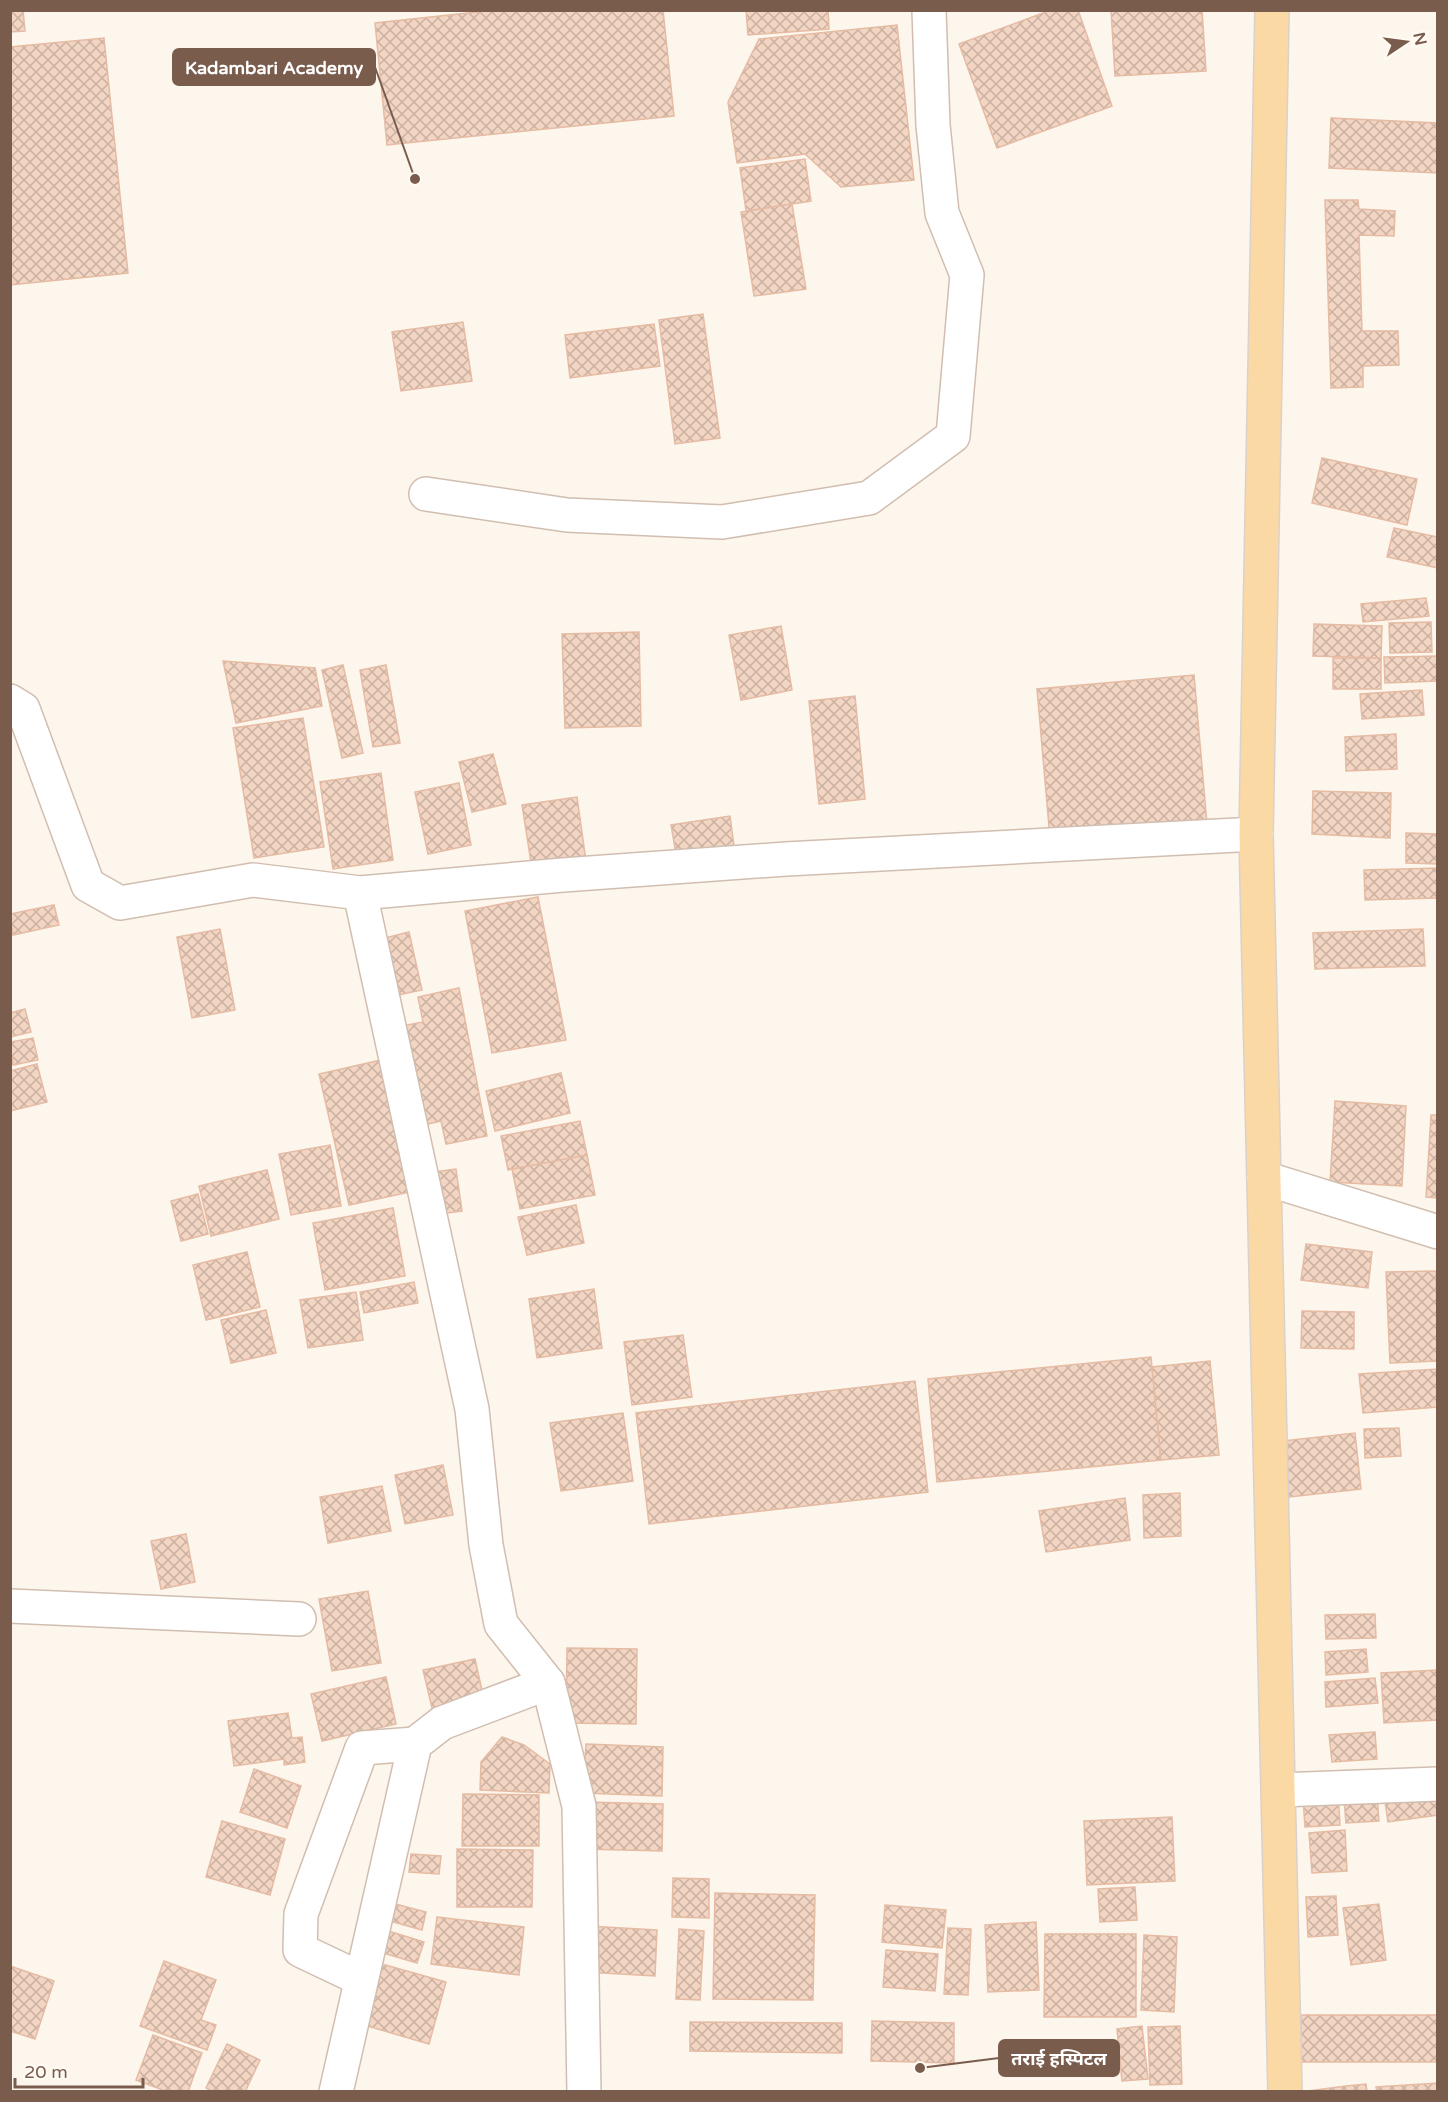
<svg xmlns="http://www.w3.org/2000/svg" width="1448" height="2102" viewBox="0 0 1448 2102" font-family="'Varela Round','Noto Sans Devanagari',sans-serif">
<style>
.building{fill:url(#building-cross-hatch);stroke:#e6bba3;stroke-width:1.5}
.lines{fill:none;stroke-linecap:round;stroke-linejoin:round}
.minor-casing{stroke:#d1beb0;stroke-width:36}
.major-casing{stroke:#dad1cd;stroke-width:36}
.minor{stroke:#fff;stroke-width:33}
.major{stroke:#fbd9a5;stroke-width:33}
.leader{fill:none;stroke:#7a5c4d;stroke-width:2}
.callout-dot{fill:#7a5c4d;stroke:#fffaf3;stroke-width:2}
.callout{fill:#7a5c4d;stroke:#7a5c4d;stroke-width:2}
.callout-label{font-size:18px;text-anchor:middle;font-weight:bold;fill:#fff}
</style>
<defs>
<pattern id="building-cross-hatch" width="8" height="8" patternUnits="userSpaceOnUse" patternTransform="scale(1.5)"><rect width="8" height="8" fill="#f3d5c3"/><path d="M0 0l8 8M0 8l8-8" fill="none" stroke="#cab0a1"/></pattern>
</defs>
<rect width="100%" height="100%" fill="#fdf6ec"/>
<!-- building -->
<g class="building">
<path d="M10 10H23L25 31 10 32Z"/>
<path d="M496 10H663L674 116 387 145 375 23Z"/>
<path d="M746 10H828L829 29 748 35Z"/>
<path d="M1051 10H1078L1112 106 997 148 959 44Z"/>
<path d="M1111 10H1202L1206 71 1115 76Z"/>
<path d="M897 25 914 180 841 187 805 154 737 163 728 102 759 39Z"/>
<path d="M104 38 128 273 10 285V47Z"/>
<path d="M1331 118 1438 123V173L1329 168Z"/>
<path d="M805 159 811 201 746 211 740 168Z"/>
<path d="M1325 200H1358L1359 209 1395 211 1394 236 1359 235 1362 331H1398L1399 365 1363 366V387L1331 388Z"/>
<path d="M792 204 806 289 754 296 741 212Z"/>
<path d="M703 314 720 438 675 444 659 320Z"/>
<path d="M463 322 472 381 401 391 392 332Z"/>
<path d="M654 324 660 366 570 378 565 335Z"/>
<path d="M1322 458 1417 479 1407 525 1312 503Z"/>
<path d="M1394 528 1438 537V568L1387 557Z"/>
<path d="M1426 598 1429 616 1363 622 1361 604Z"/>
<path d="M1431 622 1432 652 1390 653 1389 623Z"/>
<path d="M1314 624 1382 626 1381 658 1313 656Z"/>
<path d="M781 626 792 690 741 700 729 635Z"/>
<path d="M639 632 641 726 565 728 562 634Z"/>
<path d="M1438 656V681L1385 683 1384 657Z"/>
<rect x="1333" y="658" width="48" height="31"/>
<path d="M223 661 315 668 322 706 236 723Z"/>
<path d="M343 665 363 753 342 758 322 670Z"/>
<path d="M386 665 400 743 373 747 360 670Z"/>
<path d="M1194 675 1207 824 1050 838 1037 689Z"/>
<path d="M1422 690 1424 715 1362 719 1360 694Z"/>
<path d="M855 696 865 799 819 804 809 701Z"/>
<path d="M303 718 324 847 254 858 233 728Z"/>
<path d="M1396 734 1397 769 1346 771 1345 737Z"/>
<path d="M493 754 506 804 472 812 459 762Z"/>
<path d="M381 773 393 860 333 869 320 782Z"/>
<path d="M459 783 471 845 428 854 415 792Z"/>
<path d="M1313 791 1391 793 1390 838 1312 834Z"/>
<path d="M577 797 586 861 532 869 522 805Z"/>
<path d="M730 816 734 846 676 854 671 825Z"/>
<path d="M1406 833 1438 834V864L1406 863Z"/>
<path d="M1438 868V898L1365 900 1364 870Z"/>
<path d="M538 897 566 1040 492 1053 465 911Z"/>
<path d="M54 905 59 925 13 935 10 914Z"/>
<path d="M220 929 235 1010 192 1018 177 937Z"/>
<path d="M1423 929 1425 966 1315 969 1313 933Z"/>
<path d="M409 932 422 990 393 996 381 939Z"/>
<path d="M459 988 487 1136 446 1144 441 1121 415 1127 396 1027 423 1022 418 997Z"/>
<path d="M25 1009 31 1032 10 1037V1013Z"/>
<path d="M33 1038 38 1060 13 1065 10 1042Z"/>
<path d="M381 1060 410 1192 349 1205 319 1074Z"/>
<path d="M37 1064 47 1102 10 1111V1071Z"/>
<path d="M561 1073 570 1113 495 1131 486 1091Z"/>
<path d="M1335 1101 1406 1106 1402 1186 1330 1182Z"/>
<path d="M1431 1115H1438V1198L1426 1197Z"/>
<path d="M580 1121 587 1155 508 1170 501 1136Z"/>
<path d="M330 1145 341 1206 291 1215 279 1154Z"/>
<path d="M587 1155 595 1195 520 1209 512 1169Z"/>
<path d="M456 1169 462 1211 440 1214 434 1172Z"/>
<path d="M267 1170 279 1219 211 1236 199 1186Z"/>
<path d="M198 1194 208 1234 181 1241 171 1201Z"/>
<path d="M576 1205 584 1243 527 1255 518 1217Z"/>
<path d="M393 1208 405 1276 325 1290 313 1223Z"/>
<path d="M1306 1244 1372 1252 1368 1288 1301 1280Z"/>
<path d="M247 1252 260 1307 206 1320 193 1265Z"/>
<path d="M1436 1271 1438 1361 1390 1363 1386 1272Z"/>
<path d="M414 1282 418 1303 364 1313 360 1292Z"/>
<path d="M594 1289 602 1348 537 1358 529 1299Z"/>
<path d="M356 1292 363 1340 308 1348 300 1300Z"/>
<path d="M266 1310 276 1353 231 1363 221 1320Z"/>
<path d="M1302 1311 1354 1312V1349L1301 1348Z"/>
<path d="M683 1335 692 1397 632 1405 624 1342Z"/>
<path d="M1151 1357 1161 1460 937 1482 928 1379Z"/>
<path d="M1210 1361 1219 1455 1161 1460 1152 1367Z"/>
<path d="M1438 1369V1407L1363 1413 1359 1374Z"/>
<path d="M915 1381 928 1492 649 1524 636 1413Z"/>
<path d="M623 1413 633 1481 561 1491 550 1423Z"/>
<path d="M1399 1428 1401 1456 1365 1458 1364 1429Z"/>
<path d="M1355 1433 1361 1489 1280 1498 1274 1442Z"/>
<path d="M443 1465 453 1515 405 1524 395 1475Z"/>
<path d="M382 1486 391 1531 328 1543 320 1497Z"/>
<path d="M1180 1493 1181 1536 1144 1538 1143 1495Z"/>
<path d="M1125 1498 1130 1540 1046 1552 1039 1511Z"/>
<path d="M186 1534 195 1582 161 1589 151 1541Z"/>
<path d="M368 1591 381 1663 332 1671 319 1599Z"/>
<path d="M1375 1614 1376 1638 1326 1639 1325 1615Z"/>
<path d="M567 1648 637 1649 636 1724 566 1723Z"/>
<path d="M1366 1649 1368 1672 1326 1675 1325 1652Z"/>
<path d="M475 1659 485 1704 434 1716 423 1670Z"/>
<path d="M1438 1670V1720L1384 1723 1381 1673Z"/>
<path d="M386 1677 396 1724 322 1741 311 1694Z"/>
<path d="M1375 1678 1378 1703 1326 1707 1325 1682Z"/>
<path d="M288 1713 292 1738 302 1737 305 1762 284 1765V1759L234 1766 228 1721Z"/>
<path d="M1375 1732 1377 1759 1332 1762 1329 1735Z"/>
<path d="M502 1737 524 1745 550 1764 549 1793 480 1790 481 1762Z"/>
<path d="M586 1744 663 1747 662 1796 583 1793Z"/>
<path d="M254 1769 301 1786 287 1828 240 1812Z"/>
<path d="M1438 1788V1815L1388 1822 1384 1795Z"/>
<path d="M463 1794 539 1795V1846H462Z"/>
<path d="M1338 1795 1340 1825 1305 1827 1303 1798Z"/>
<path d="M1377 1795 1379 1821 1346 1823 1344 1799Z"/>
<path d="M585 1802 663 1804 662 1851 583 1849Z"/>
<path d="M1172 1817 1175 1881 1087 1885 1084 1821Z"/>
<path d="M222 1821 285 1839 270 1895 206 1877Z"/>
<path d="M1345 1830 1347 1871 1312 1873 1309 1833Z"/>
<path d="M457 1849 533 1850 532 1907H457Z"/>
<path d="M411 1854 441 1856 439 1874 409 1872Z"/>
<path d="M673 1878 709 1879V1918L672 1917Z"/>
<path d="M1135 1887 1137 1920 1100 1922 1098 1889Z"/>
<path d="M715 1893 815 1895 813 2000 713 1999Z"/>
<path d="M1336 1896 1338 1935 1308 1937 1306 1897Z"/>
<path d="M384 1901 426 1912 422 1930 379 1918Z"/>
<path d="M1379 1904 1386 1960 1351 1965 1343 1908Z"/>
<path d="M885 1905 946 1910 942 1948 882 1942Z"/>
<path d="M437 1917 524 1927 519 1975 431 1964Z"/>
<path d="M1036 1922 1039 1990 988 1992 985 1925Z"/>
<path d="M587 1926 657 1930 655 1976 585 1972Z"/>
<path d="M379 1928 424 1942 417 1963 373 1950Z"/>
<path d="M948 1928 971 1929 968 1995 944 1994Z"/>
<path d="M679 1929 704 1931 700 2000 676 1999Z"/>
<path d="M1045 1934H1136V2017H1044Z"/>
<path d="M1144 1935 1177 1937 1174 2012 1141 2010Z"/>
<path d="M886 1950 938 1954 935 1991 883 1987Z"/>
<path d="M164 1961 216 1980 201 2020 216 2025 207 2050 140 2026Z"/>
<path d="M375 1962 446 1982 429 2044 357 2023Z"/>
<path d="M10 1966 54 1981 35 2039 10 2031Z"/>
<rect x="1301" y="2015" width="137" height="47"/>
<path d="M872 2021 954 2023V2063L871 2061Z"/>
<path d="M690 2022 842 2023V2053L690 2051Z"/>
<path d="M1142 2026 1148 2079 1122 2081 1117 2029Z"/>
<path d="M1180 2026 1182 2084 1150 2085 1148 2027Z"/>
<path d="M153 2035 202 2053 188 2092H168L136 2080Z"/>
<path d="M227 2044 260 2060 245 2092H214L206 2088Z"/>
<path d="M1438 2083V2092H1377L1376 2087Z"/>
<path d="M1366 2084 1367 2092H1300L1346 2086Z"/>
</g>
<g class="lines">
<!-- minor casing -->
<g class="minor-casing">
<g id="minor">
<path d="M426 494 567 515 722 522 869 498 953 436 967 275 942 213 933 125 929 10"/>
<path d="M10 701 23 709 88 885 120 903 253 880 360 893 563 875 786 859 1256 834"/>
<path d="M360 893 472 1409 486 1545 501 1624 548 1683 579 1806 584 2092"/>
<path d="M1264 1178 1438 1232"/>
<path d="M10 1606 299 1619"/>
<path d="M1279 1790 1438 1784"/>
<path d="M361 1979 300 1950 301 1914 362 1748 415 1744"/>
<path d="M336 2092 415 1744 442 1723 548 1683"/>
</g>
</g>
<!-- major casing -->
<g class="major-casing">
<path id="major" d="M1272 10 1256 834 1285 2092"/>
</g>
<!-- minor -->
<use href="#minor" class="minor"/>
<!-- major -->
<use href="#major" class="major"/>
</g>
<!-- callouts -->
<path class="leader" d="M415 179L375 67M920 2068L999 2058"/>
<g class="callout-dot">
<circle cx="415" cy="179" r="6"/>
<circle cx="920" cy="2068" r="6"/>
</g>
<g class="callout">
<rect x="173" y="49" width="202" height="36" rx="6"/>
<rect x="999" y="2040" width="120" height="36" rx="6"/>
</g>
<g class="callout-label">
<text x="274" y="74">Kadambari Academy</text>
<text x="1059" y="2065">तराई हस्पिटल</text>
</g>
<!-- border -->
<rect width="1448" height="2102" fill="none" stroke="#7a5c4d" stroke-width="24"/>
<!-- north arrow -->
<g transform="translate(1406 42) rotate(77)" stroke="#fffaf3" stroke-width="4.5" paint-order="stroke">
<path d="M0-4.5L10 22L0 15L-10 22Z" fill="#7a5c4d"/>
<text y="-9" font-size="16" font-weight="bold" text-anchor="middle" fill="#7a5c4d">N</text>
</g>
<!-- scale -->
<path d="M15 2078v9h128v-9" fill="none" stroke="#7a5c4d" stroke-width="3"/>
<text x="24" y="2078" font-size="18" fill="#7a5c4d" stroke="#fffaf3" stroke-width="4.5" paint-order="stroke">20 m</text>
</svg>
